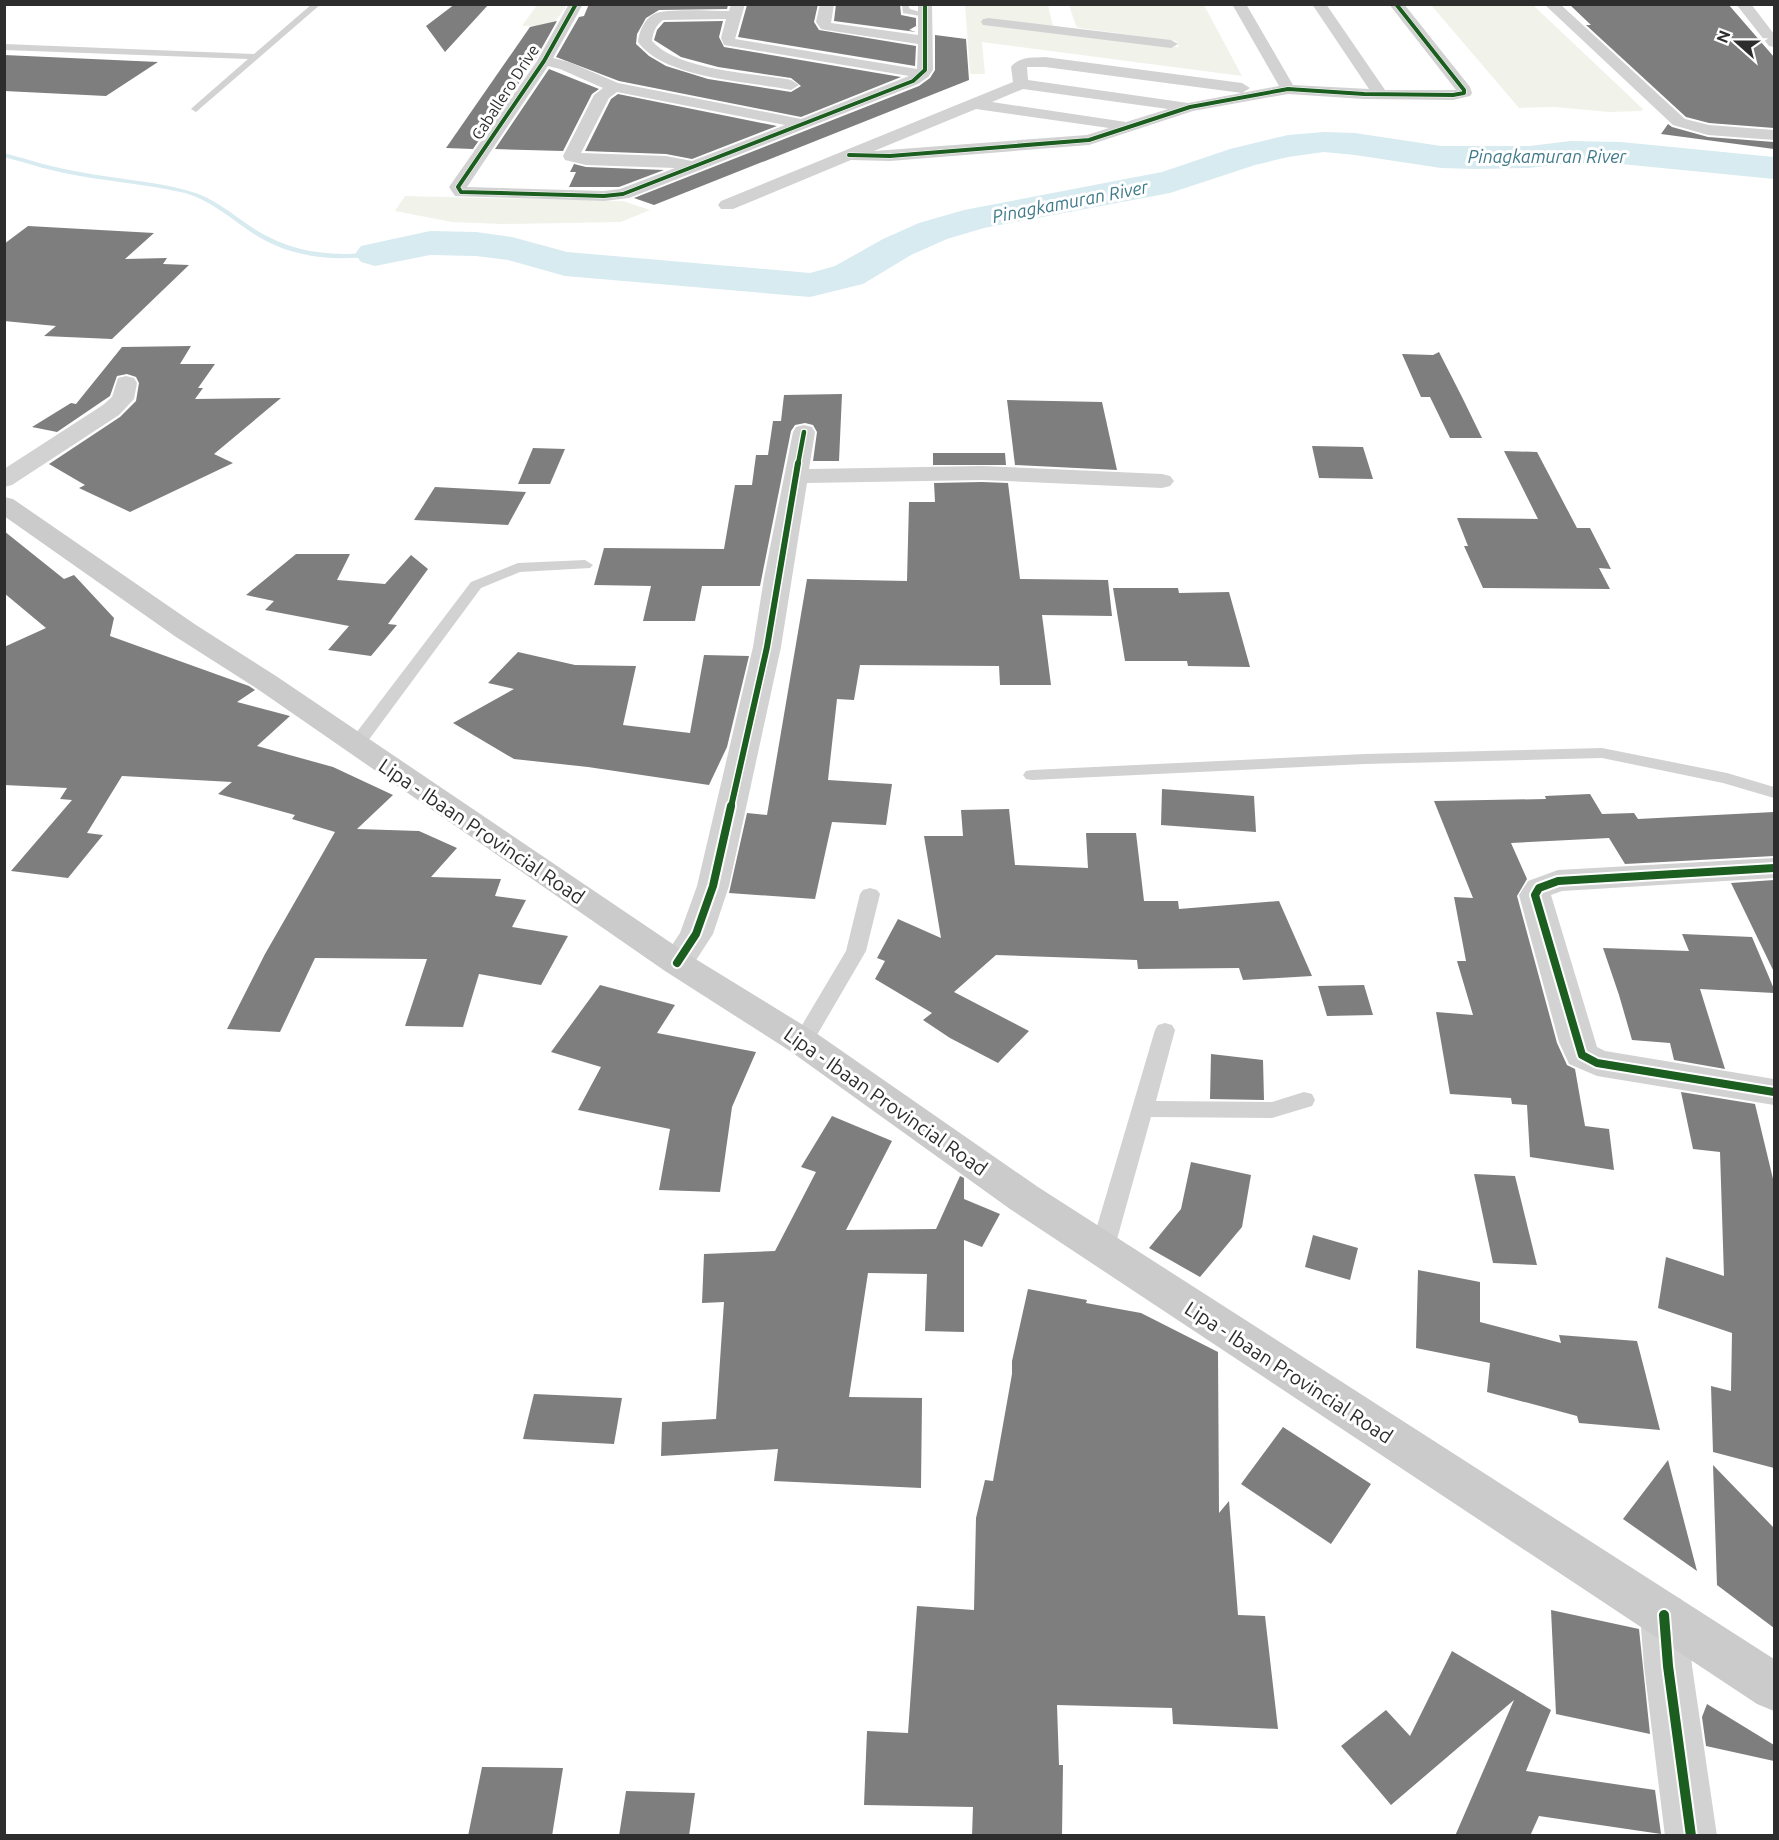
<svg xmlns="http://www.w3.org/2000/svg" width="1779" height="1840" viewBox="0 0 1779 1840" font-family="Ubuntu,sans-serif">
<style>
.green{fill:#f1f3eb}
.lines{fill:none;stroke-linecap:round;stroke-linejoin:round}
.stream{fill:#d8ebf0;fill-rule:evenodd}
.river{fill:#d8ebf0;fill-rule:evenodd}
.building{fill:#7e7e7e}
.service{fill:#d2d2d2;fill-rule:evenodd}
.minor{fill:#d2d2d2;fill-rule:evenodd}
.secondary{fill:#cbcbcb;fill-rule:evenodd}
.cycleway-far4-casing{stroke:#fff;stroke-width:5}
.cycleway-far3-casing{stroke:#fff;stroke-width:7}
.cycleway-far2-casing{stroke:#fff;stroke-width:9}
.cycleway-far1-casing{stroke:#fff;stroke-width:12}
.cycleway-casing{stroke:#fff;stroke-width:14}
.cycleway-far4{stroke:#1b5e20;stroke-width:4}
.cycleway-far3{stroke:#1b5e20;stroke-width:4.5}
.cycleway-far2{stroke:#1b5e20;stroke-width:6}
.cycleway-far1{stroke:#1b5e20;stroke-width:8}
.cycleway{stroke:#1b5e20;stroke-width:10}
.labels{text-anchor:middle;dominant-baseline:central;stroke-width:6;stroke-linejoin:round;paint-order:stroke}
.far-street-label{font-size:16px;fill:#2d2d2d;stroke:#fff}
.far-water-label{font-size:18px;font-style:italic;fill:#407a8a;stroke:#fff}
.street-label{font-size:20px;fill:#2d2d2d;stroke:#fff}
</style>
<rect width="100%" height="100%" fill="#fff"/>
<!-- green -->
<g class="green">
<path d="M537 5H567L552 26H522Z"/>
<path d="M965 5H1048L1053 26 984 18 983 23 1179 47 1176 41 1079 28 1076 26 1069 5H1204L1242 76 982 42 985 74H972L970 73Z"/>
<path d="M1431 5H1533L1643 109 1642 111 1609 112 1554 107 1519 108Z"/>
<path d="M405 196 623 201 650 210 621 222 502 224 452 222 395 211Z"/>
</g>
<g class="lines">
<!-- stream -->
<path class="stream" d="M4 153C30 160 54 168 80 172 116 179 154 181 189 191 215 198 234 216 256 230 293 253 332 257 375 252L378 254 375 256C330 262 286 257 248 230 228 216 209 200 185 193 150 185 115 182 80 176 54 172 30 164 4 157Z"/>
<!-- river -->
<path class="river" d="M1324 132 1355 133 1441 146H1529L1571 141 1621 142 1774 157V179L1621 164 1571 163 1529 168 1475 169 1441 168 1355 155 1324 152 1288 157 1255 165 1170 193 984 228 947 239 911 255 863 284 810 297 565 276 508 260 476 256 430 255 375 266 361 262 355 254 361 246 430 231 476 232 512 237 567 252 810 273 835 266 883 239 919 223 964 210 1162 172 1230 149 1288 135Z"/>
</g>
<!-- building -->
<g class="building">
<path d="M455 4H489L445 52 426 26Z"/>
<path d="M589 4 728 5 727 9 659 10 646 18 637 34 636 44 649 56 666 66 708 79 791 92 801 86 791 78 718 67 681 57 654 40 657 30 664 22 723 21 719 37 724 47 901 77 801 117 619 81 556 57 579 17 584 16Z"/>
<path d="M760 4H818L814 22 819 30 916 46 915 66 738 37 747 5Z"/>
<path d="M836 4H900L901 15 916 18V26L909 30 916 32 834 21Z"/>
<path d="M1569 4H1728L1774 57V128L1709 123 1686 117 1586 25H1591Z"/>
<path d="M557 21 535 60 473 149 446 148 530 27Z"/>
<path d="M935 35 966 39 969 80 654 205 634 198 919 86 930 78 935 70Z"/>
<path d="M4 55 158 62 106 96 4 91Z"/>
<path d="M549 69 599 89 592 94 563 151 495 149Z"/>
<path d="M618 94 777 126 692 159 666 154 585 151 611 99Z"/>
<path d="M1668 124 1672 127 1708 137 1774 142V149L1661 134Z"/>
<path d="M574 164 586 167 664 170 619 187H569L576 172H570Z"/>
<path d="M28 226 154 233 125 259 167 258 163 264 189 265 112 339 44 336 56 326 4 321V244Z"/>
<path d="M191 346 180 364H215L198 388H203L195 399 281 398 214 454 233 463 130 512 79 488 85 485 49 464 120 417 136 401 139 383 136 377 127 374 117 376 110 396 57 432 32 427 71 403 76 404 122 347Z"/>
<path d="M1439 352 1462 397 1482 438H1450L1430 397H1421L1402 354 1433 355Z"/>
<path d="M842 394 839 461H813L817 432 813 425 805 423 795 425 791 431 760 586H702L695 621H643L651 586 594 585 604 548 724 549 735 485H752L756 455H768L773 421H781L784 395Z"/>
<path d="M1007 400 1102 402 1117 470 1015 465Z"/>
<path d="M1312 446 1363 447 1373 479 1319 478Z"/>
<path d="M533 448 565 449 550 484H518Z"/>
<path d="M1504 451 1537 452 1577 528H1590L1611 569 1599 568 1610 589 1483 588 1464 546H1468L1457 518 1538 519Z"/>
<path d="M933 453H1005L1006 465H933Z"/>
<path d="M982 482 1008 483 1020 579 1108 580 1112 616 1042 615 1051 685H1000L999 666 860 665 854 700 837 699 828 780 892 784 886 825 832 822 815 899 729 893 747 813 767 815 807 579 907 581 909 502H935L934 483Z"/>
<path d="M435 487 526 492 508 525 414 520Z"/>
<path d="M4 531 64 579 74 575 114 618 110 636 249 686 255 690 237 702 290 716 257 746 333 767 393 795 357 829 419 831 457 848 431 877 501 879 495 896 526 900 512 927 568 936 541 985 479 974 463 1027 405 1026 427 959 315 958 280 1032 227 1029 265 954 335 832 292 819 295 815 218 794 232 782 122 776 87 833 103 835 68 878 11 871 72 800 60 799 67 788 4 785V647L46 628 4 593Z"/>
<path d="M296 554H350L337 580 385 584 411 555 428 569 388 624 397 625 371 656 328 650 349 626 265 610 274 601 246 595Z"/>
<path d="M1113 588H1178L1179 593 1229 592 1250 667 1188 666 1187 661H1125Z"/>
<path d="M518 652 575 665 636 666 623 725 690 733 704 655 749 656 727 747 709 785 588 767 514 759 453 723 514 689 488 683Z"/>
<path d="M1162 789 1254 796 1256 832 1161 825Z"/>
<path d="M1590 794 1602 814 1634 813 1638 819 1774 812V856L1625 864 1609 838 1511 843 1527 879 1517 896 1557 1043 1567 1065 1575 1069 1585 1126 1609 1129 1614 1170 1530 1157 1527 1105 1512 1104 1511 1098 1450 1094 1436 1012 1473 1015 1457 961H1466L1454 897 1473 898 1434 801 1546 799 1545 796Z"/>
<path d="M1009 809 1015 865 1088 868 1086 833H1136L1144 901H1178L1179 909 1279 901 1312 976 1243 980 1239 968 1138 969 1137 960 996 955 954 992 1029 1031 998 1063 950 1038 923 1020 932 1013 875 979 885 961 877 958 898 919 941 938 924 836H963L961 810Z"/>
<path d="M1774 880V972L1731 883Z"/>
<path d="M1682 934 1752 937 1774 989V993L1700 989 1725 1069 1674 1060 1670 1043 1632 1040 1619 995 1603 948 1689 951Z"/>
<path d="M600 985 675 1005 657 1033 756 1052 732 1107 720 1192 659 1190 670 1129 578 1110 601 1067 551 1052Z"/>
<path d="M1364 985 1373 1015 1327 1016 1318 986Z"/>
<path d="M1211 1054 1263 1060 1264 1100 1210 1099Z"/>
<path d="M1681 1092 1755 1104 1774 1183V1468L1713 1452 1711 1386 1731 1391 1732 1333 1658 1308 1666 1257 1724 1276 1720 1152 1693 1149Z"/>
<path d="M832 1116 892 1141 846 1230 936 1229 960 1176 964 1178V1199L1000 1214 982 1247 964 1240V1332L925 1331 927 1274 868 1273 849 1397 922 1398 921 1488 774 1481 778 1449 661 1456 662 1422 716 1419 724 1302 702 1303 704 1254 775 1251 816 1172 801 1167Z"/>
<path d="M1191 1162 1251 1175 1242 1227 1200 1277 1149 1248 1181 1209Z"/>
<path d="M1474 1174 1515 1176 1537 1265 1493 1263Z"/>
<path d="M1313 1235 1358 1248 1350 1280 1305 1267Z"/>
<path d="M1418 1270 1480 1282V1322L1561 1343 1559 1335 1637 1341 1660 1430 1579 1423 1577 1416 1487 1392 1490 1363 1416 1348Z"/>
<path d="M1028 1289 1087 1300 1086 1303 1141 1313 1218 1352 1219 1513 1229 1501 1238 1615 1265 1616 1278 1729 1173 1724 1172 1708 1057 1705 1059 1765H1063L1062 1836H972L973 1807 864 1805 867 1731 908 1733 917 1606 974 1610 976 1518 985 1480 993 1481 1012 1374V1361Z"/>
<path d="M534 1394 622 1398 614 1444 523 1439Z"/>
<path d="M1283 1427 1371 1484 1331 1544 1241 1484Z"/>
<path d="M1668 1460 1697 1571 1623 1519Z"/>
<path d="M1713 1465 1774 1528V1628L1717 1585Z"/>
<path d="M1551 1610 1639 1629 1650 1734 1556 1714Z"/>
<path d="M1452 1651 1551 1710 1526 1771 1655 1790 1661 1834 1539 1816 1530 1836H1455L1514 1700 1391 1805 1341 1746 1386 1710 1410 1736Z"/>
<path d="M1707 1704 1774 1745V1761L1706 1746 1702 1717Z"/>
<path d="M482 1767 563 1768 552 1836H468Z"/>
<path d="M626 1791 695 1793 689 1836H619Z"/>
</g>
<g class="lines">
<!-- service -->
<g class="service">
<path d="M312 4H321L196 112 191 109 193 107 248 59 4 50V44L254 54Z"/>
<path d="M902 5H908L910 9 930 15 926 17 903 13Z"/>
<path d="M585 560 593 565 590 568 520 572 481 588 362 749H350L347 745 350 741 471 582 518 563Z"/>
<path d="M1602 748 1727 773 1774 787V798L1723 783 1602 758 1365 764 1032 780 1026 779 1023 775 1026 771 1032 770 1365 754Z"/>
<path d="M870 888 877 890 880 894 866 951 810 1047 803 1050 796 1047 792 1042 846 951 860 894 863 890Z"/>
<path d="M1165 1023 1172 1025 1175 1030 1156 1101 1272 1102 1304 1092 1312 1094 1315 1100 1312 1106 1272 1118 1151 1117 1114 1250 1110 1257 1102 1260 1094 1257 1090 1250 1155 1030 1158 1025Z"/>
</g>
<!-- minor -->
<g class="minor">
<path d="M569 4H583L553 58 569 62 618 83 801 119 909 76 724 45 721 38 726 19 663 20C656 25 653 32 652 41 679 71 753 73 791 80L799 85 791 90C748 81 665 79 638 42 639 32 644 19 654 14 665 8 713 11 729 11L731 4H745L735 39 917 69 918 44 826 30 821 29 816 22 820 4H834L831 23 918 35V4H932L933 70 928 77 918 84 629 198 604 201 455 196 449 187 537 61ZM548 66 560 69 603 88 594 95 563 156 565 160 586 165 675 168 620 189 604 191 467 187ZM617 92 785 125 692 161 666 156 581 153 609 98Z"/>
<path d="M1232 4H1246L1293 85 1369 89 1312 4H1326L1385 90H1456L1389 4H1404L1470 87 1472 93 1470 96 1453 100 1364 99 1288 94 1193 111 1089 145 890 161 851 160 733 209H721L718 205 721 201 1013 82 1011 67C1020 56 1032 58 1045 57L1242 83 1250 88 1242 93 1045 67H1027L1028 80 1188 103 1279 86ZM1023 89 1168 109 1126 122 992 102ZM976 109 1109 128 1087 135 874 151Z"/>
<path d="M1544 4H1560L1685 119 1709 125 1774 130V140L1708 135 1673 125Z"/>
<path d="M1736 4H1751L1774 34V47L1769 46Z"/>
<path d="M988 18 1171 40 1178 44 1171 48 983 25 981 22 983 19Z"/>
<path d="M126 376 134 378 137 383 134 399 119 415 12 485 4 487V469L103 405 112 397 118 378Z"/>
<path d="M804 425 812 427 815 432 809 469 982 466 1162 474 1170 476 1174 481 1170 486 1162 488 982 480 807 483 781 647 729 886 713 934 689 971 677 975 665 971 660 963 680 933 697 886 753 647 764 578 793 432 796 427Z"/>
<path d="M1774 858V878L1562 891 1551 895 1597 1047 1605 1051 1774 1079V1105L1597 1076 1569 1064 1559 1042 1519 895 1528 881 1558 870Z"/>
<path d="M1664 1592 1681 1599 1688 1615 1692 1666 1717 1836H1665L1644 1666 1640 1615 1647 1599Z"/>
</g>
<!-- secondary -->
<path class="secondary" d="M4 497 13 499 196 625 276 676 689 955 816 1033 1038 1187 1774 1659V1711L1757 1704 1010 1209 790 1051 665 971 256 688 176 637 4 516Z"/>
<!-- cycleway-far4 casing -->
<g class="cycleway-far4-casing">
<g id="cycleway-far4">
<path d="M576 4 544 61 458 187 461 192 604 196 623 194 913 81 925 70V4"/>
<path d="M849 155 890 156 1089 140 1190 107 1288 89 1364 94 1453 95 1464 93V90L1396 4"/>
</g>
</g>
<!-- cycleway-far3 casing -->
<g class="cycleway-far3-casing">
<path id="cycleway-far3" d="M798 464 804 432"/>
</g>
<!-- cycleway-far2 casing -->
<g class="cycleway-far2-casing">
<path id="cycleway-far2" d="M731 807 767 647 798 463"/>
</g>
<!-- cycleway-far1 casing -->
<g class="cycleway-far1-casing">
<g id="cycleway-far1">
<path d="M1774 868 1558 881 1539 888 1535 895 1582 1055 1597 1063 1774 1092"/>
<path d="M677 963 696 934 713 886 731 806"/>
</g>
</g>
<!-- cycleway casing -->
<g class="cycleway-casing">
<path id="cycleway" d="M1664 1615 1668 1666 1691 1836"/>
</g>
<!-- cycleway-far4 -->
<use href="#cycleway-far4" class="cycleway-far4"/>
<!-- cycleway-far3 -->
<use href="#cycleway-far3" class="cycleway-far3"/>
<!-- cycleway-far2 -->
<use href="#cycleway-far2" class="cycleway-far2"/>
<!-- cycleway-far1 -->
<use href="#cycleway-far1" class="cycleway-far1"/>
<!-- cycleway -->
<use href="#cycleway" class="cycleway"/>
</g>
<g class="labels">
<!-- far-street labels -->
<g class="far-street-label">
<text transform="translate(505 92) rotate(-57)">Caballero Drive</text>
</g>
<!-- far-water labels -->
<g class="far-water-label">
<text x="1547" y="156">Pinagkamuran River</text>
<text transform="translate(1070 201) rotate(-11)">Pinagkamuran River</text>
</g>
<!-- street labels -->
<g class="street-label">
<text transform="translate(482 831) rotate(34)">Lipa - Ibaan Provincial Road</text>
<text transform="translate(886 1101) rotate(35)">Lipa - Ibaan Provincial Road</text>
<text transform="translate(1289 1372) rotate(33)">Lipa - Ibaan Provincial Road</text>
</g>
</g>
<!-- border -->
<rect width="1779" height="1840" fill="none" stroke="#2d2d2d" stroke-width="12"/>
<!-- north arrow -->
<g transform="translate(1737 42) rotate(291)" stroke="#ffffff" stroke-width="4.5" paint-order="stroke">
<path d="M0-4.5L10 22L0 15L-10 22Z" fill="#2d2d2d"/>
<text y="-9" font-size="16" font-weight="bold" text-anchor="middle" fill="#2d2d2d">N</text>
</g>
</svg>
